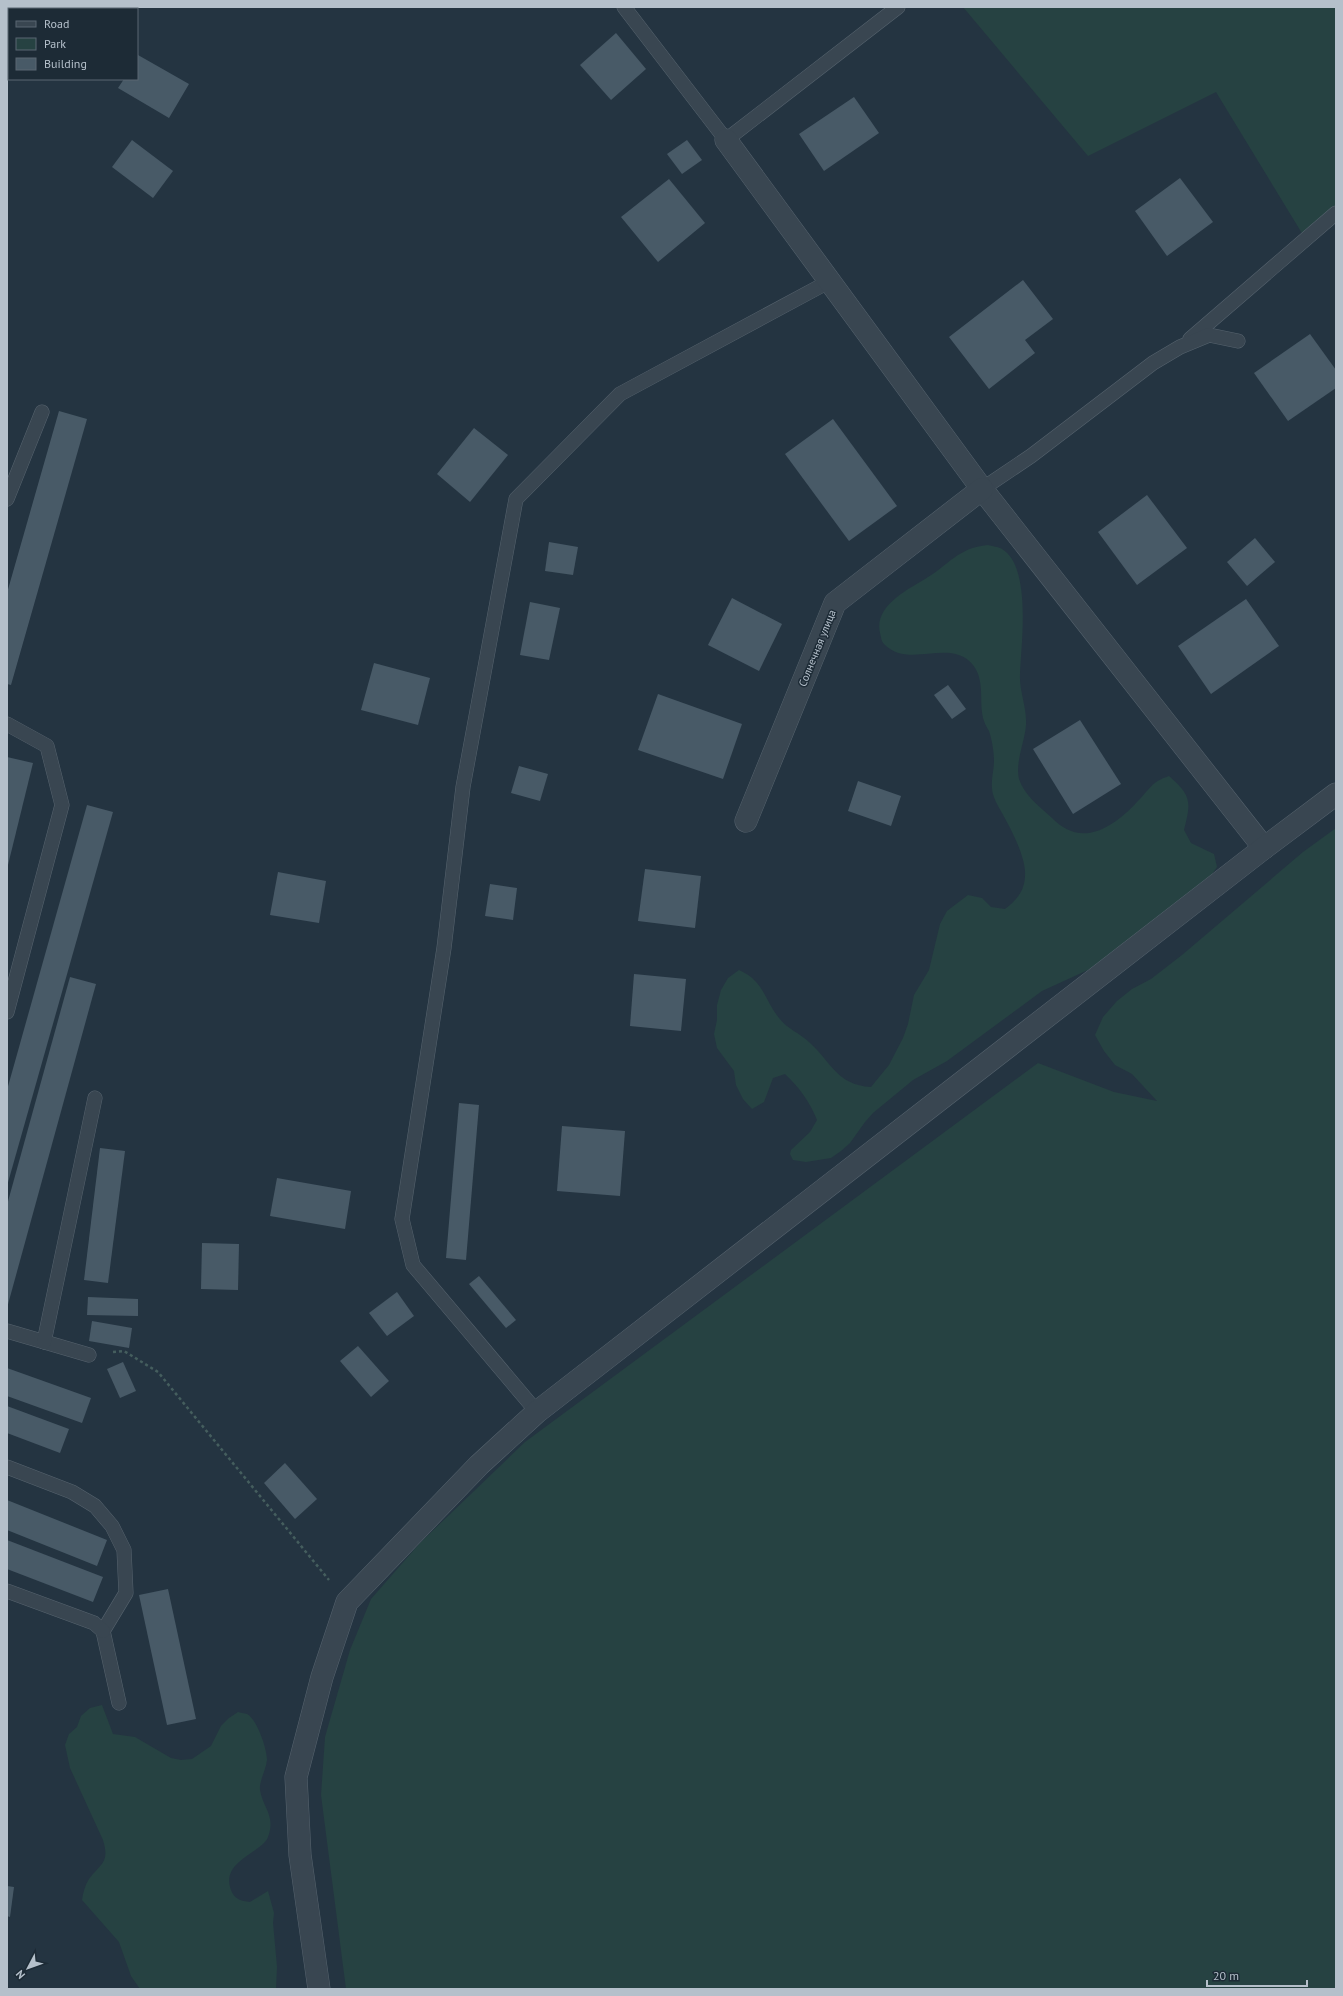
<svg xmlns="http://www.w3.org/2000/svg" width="1343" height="1996" viewBox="0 0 1343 1996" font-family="'PT Sans',sans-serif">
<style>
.green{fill:#264242}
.building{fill:#485a67}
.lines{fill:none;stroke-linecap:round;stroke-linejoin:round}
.service-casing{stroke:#56636e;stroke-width:15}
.minor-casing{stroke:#56636e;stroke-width:23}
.path{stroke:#455e5e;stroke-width:2.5;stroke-dasharray:3 3;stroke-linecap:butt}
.service{stroke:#394651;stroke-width:14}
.minor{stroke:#394651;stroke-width:22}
.labels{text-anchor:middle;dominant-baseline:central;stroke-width:3;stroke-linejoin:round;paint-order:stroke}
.street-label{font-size:11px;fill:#b5c0cb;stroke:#1d2b36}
</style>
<rect width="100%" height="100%" fill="#243441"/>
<!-- green -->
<g class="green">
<path d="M963 7H1336V213L1303 235 1216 92 1088 156Z"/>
<path d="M988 545C992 546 999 547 1002 549 1032 567 1021 645 1020 674 1019 691 1027 707 1026 725 1025 741 1015 762 1019 779 1024 795 1040 807 1052 818 1062 828 1074 835 1089 833 1108 830 1125 815 1137 802 1150 789 1151 782 1169 776 1192 796 1191 802 1184 830L1191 843 1214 854 1217 867 1210 877 1101 964 1042 991 947 1061 913 1080 873 1113 865 1122 850 1143 841 1151 831 1158 806 1162 793 1160 790 1154 791 1150 810 1132 817 1120C810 1102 799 1087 785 1074L773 1078 764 1102 752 1109 743 1099 736 1085 734 1071 717 1048 714 1034 717 1020V1005L721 990 728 978 739 970C765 982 763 998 779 1018 787 1029 800 1033 810 1043 832 1063 837 1085 871 1087L889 1065 903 1038 908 1024 914 995 929 970 940 924 947 911 968 895 982 898 991 907 1005 909C1018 899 1026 889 1025 871 1024 854 1011 829 1002 813 998 806 992 796 992 788 991 779 994 770 994 761 994 752 992 740 989 731 987 728 985 724 984 721 978 702 986 682 973 665 950 637 909 670 884 644 881 641 881 636 880 633 874 606 907 590 925 579 949 565 957 548 988 545Z"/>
<path d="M1336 828V1989H346L321 1795 325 1737 350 1650 371 1599 420 1543 525 1442 1038 1063 1114 1092 1157 1101 1132 1074 1115 1065 1104 1051 1095 1035 1103 1017 1117 1001 1132 989 1151 979 1182 955 1303 852Z"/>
<path d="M102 1705 113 1734 135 1737 171 1758 181 1760 192 1759 211 1746 221 1726 229 1718 238 1712C240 1713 244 1713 247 1714 257 1719 267 1749 267 1760 266 1770 259 1781 260 1790 263 1808 276 1816 268 1837 262 1853 220 1861 231 1890 234 1899 241 1901 250 1902L268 1891 274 1913 273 1923 277 1967 276 1989H140L131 1976 119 1942 82 1900C83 1893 85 1885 89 1879 101 1863 110 1863 103 1840L70 1768 65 1745 69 1734 77 1727 81 1716 90 1708Z"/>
</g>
<!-- building -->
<g class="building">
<path d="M616 33 646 69 611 100 580 65Z"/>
<path d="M138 55 189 84 169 118 118 88 124 79H137Z"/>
<path d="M854 97 879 133 824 171 799 134Z"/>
<path d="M132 140 173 171 153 198 112 167Z"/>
<path d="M687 140 702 160 682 174 667 154Z"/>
<path d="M1180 178 1213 222 1167 256 1135 211Z"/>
<path d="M669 179 705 223 658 262 621 217Z"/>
<path d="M1023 280 1053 319 1025 340 1035 353 989 389 949 337Z"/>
<path d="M1310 334 1336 370V388L1288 421 1254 373Z"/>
<path d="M59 411 87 419 11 685 7 684V593Z"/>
<path d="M833 419 897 506 849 541 785 454Z"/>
<path d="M474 428 508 455 470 502 437 474Z"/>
<path d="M1147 495 1187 548 1137 585 1098 532Z"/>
<path d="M1255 538 1275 562 1247 586 1227 562Z"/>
<path d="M549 542 578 547 573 575 545 571Z"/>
<path d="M732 598 782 624 759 671 708 645Z"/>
<path d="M1246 599 1279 646 1211 694 1178 646Z"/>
<path d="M530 602 560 608 549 660 520 655Z"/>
<path d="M374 663 430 678 418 725 361 710Z"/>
<path d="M948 685 966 709 952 719 934 695Z"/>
<path d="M658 694 742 724 723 779 638 750Z"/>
<path d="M1080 720 1121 784 1073 814 1033 749Z"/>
<path d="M7 757 33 763 8 865H7Z"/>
<path d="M519 766 548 774 540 801 511 793Z"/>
<path d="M858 781 901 796 891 826 848 811Z"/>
<path d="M87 805 113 812 7 1186V1090Z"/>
<path d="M645 869 701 876 695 928 638 921Z"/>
<path d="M278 872 326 881 319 923 270 915Z"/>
<path d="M490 884 517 888 513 920 485 916Z"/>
<path d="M634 974 686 979 681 1031 630 1026Z"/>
<path d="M70 977 96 984 7 1308V1205Z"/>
<path d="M459 1103 479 1105 466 1260 446 1258Z"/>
<path d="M562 1126 625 1131 620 1196 557 1191Z"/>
<path d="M100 1148 125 1151 108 1283 84 1280Z"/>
<path d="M277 1178 351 1191 345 1229 270 1216Z"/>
<path d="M202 1243 239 1244 238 1290 201 1289Z"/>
<path d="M479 1276 516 1320 506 1328 469 1284Z"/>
<path d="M397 1292 414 1316 387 1336 369 1313Z"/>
<path d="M88 1297 138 1299V1316L87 1315Z"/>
<path d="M92 1321 132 1328 129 1348 89 1341Z"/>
<path d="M358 1346 389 1381 371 1397 340 1361Z"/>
<path d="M123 1362 136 1391 120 1398 107 1369Z"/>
<path d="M7 1368 91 1398 82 1423 7 1396Z"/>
<path d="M7 1406 69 1429 60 1453 7 1433Z"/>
<path d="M285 1463 317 1499 295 1519 264 1483Z"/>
<path d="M7 1500 107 1540 97 1566 7 1530Z"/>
<path d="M7 1540 103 1577 93 1602 7 1569Z"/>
<path d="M168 1589 196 1719 167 1725 139 1595Z"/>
<path d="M7 1886 14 1887 10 1917 7 1916Z"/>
</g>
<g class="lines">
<!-- service casing -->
<g class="service-casing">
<g id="service">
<path d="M624 7 726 140 898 7"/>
<path d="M34 9 35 7"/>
<path d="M7 72 9 67"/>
<path d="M1190 339 1336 213"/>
<path d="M982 489 1031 456 1153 363 1180 347 1209 335 1238 341"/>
<path d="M7 499 42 412"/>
<path d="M7 724 47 746 62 805 7 1012"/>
<path d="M7 1331 89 1355"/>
<path d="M44 1342 95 1098"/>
<path d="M537 1412 413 1265 402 1219 444 948 463 787 516 499 620 394 830 281"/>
<path d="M7 1467 72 1492 95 1506 112 1526 124 1550 126 1593 103 1631 119 1703"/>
<path d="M7 1591 94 1623 103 1631"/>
</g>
</g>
<!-- minor casing -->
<g class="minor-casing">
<g id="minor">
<path d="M726 140 982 489 1264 848"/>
<path d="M746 821 835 603 982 489"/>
<path d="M319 1989 300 1855 296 1777 322 1677 347 1602 479 1465 537 1412 1264 848 1336 794"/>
</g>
</g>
<!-- path -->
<path class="path" d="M113 1352 124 1351 158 1372 329 1580"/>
<!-- service -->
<use href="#service" class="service"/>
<!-- minor -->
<use href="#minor" class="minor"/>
</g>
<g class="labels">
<!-- street labels -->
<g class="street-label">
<text transform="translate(817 648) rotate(-68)">Солнечная улица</text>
</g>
</g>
<!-- border -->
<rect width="1343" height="1996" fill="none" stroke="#b5c0cb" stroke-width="16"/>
<!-- legend -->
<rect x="8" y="8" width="130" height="72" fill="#1d2b36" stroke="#5a6772"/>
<rect x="16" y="21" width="20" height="6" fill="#394651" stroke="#5a6772"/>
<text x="44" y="28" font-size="12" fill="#b5c0cb">Road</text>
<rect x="16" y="38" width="20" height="12" fill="#264242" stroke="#5a6772"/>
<text x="44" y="48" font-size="12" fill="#b5c0cb">Park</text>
<rect x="16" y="58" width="20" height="12" fill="#485a67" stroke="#5a6772"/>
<text x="44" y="68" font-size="12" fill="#b5c0cb">Building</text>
<!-- north arrow -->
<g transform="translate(28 1968) rotate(229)" stroke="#1d2b36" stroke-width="3" paint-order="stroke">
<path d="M0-3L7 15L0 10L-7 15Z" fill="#b5c0cb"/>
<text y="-6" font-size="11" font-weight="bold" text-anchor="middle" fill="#b5c0cb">N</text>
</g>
<!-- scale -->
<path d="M1207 1980v6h100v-6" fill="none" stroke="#b5c0cb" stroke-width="2"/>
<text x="1213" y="1980" font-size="12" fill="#b5c0cb" stroke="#1d2b36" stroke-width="3" paint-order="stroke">20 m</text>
</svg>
